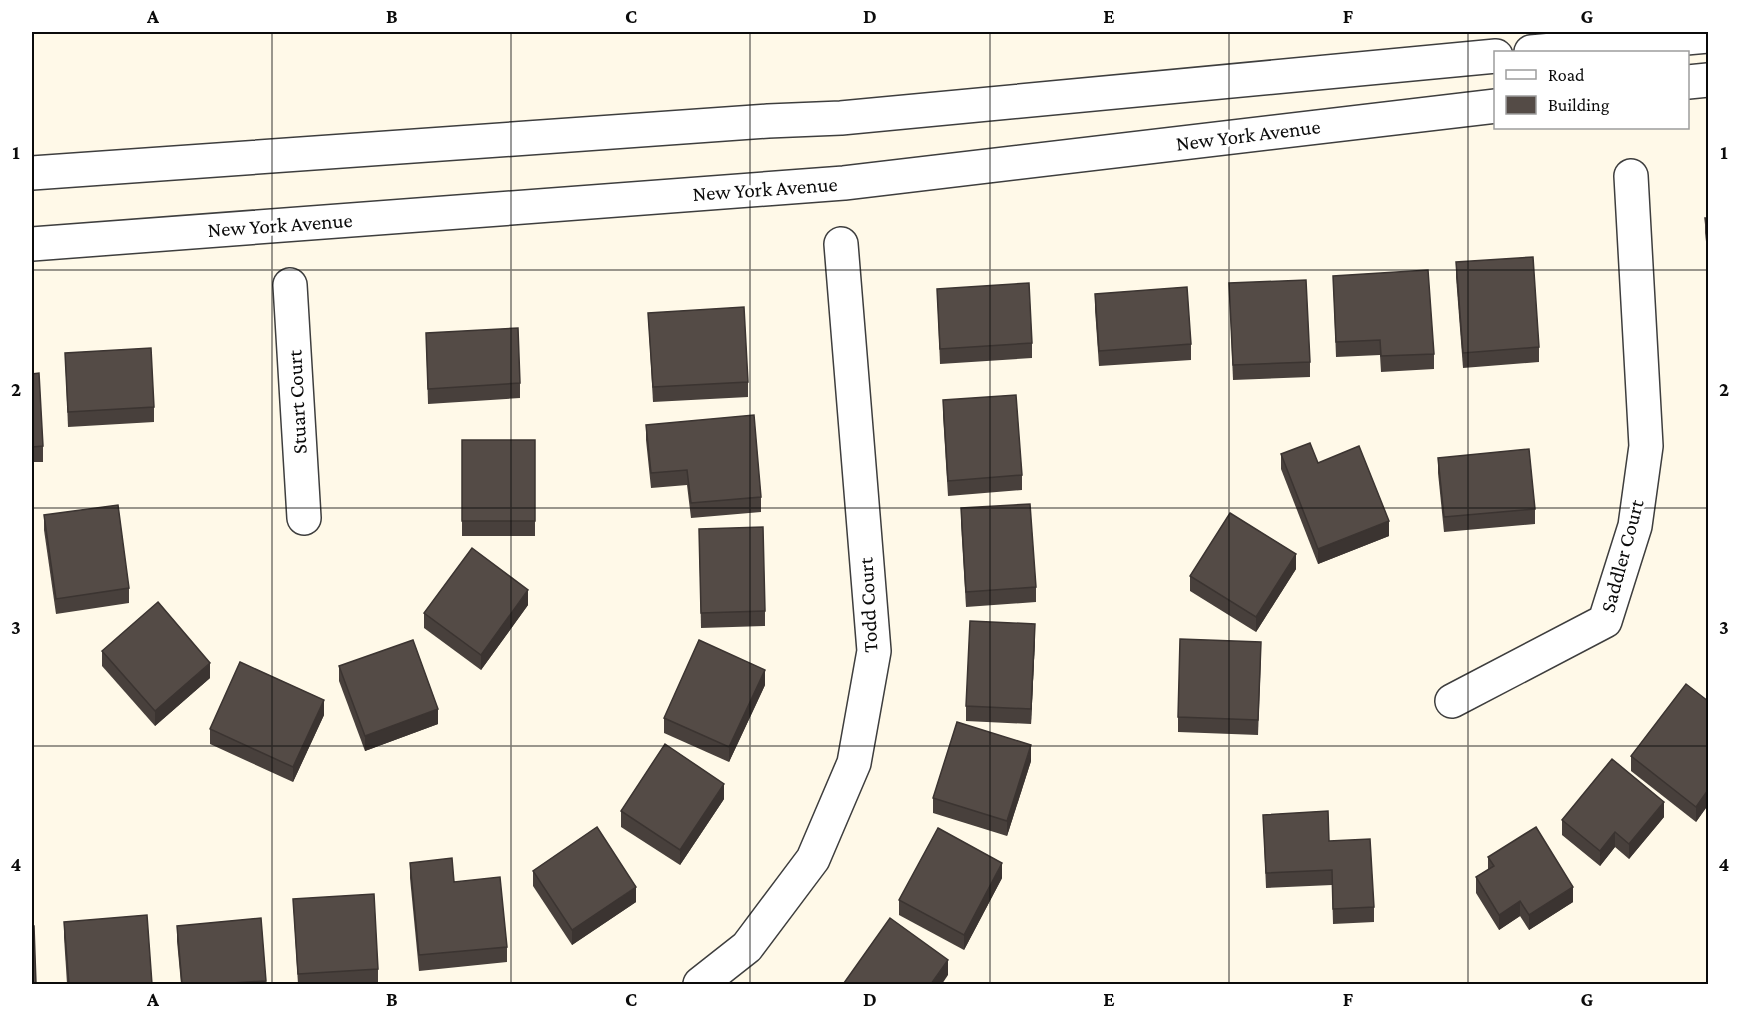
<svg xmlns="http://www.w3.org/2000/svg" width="1740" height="1016" viewBox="0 0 1740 1016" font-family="'Crimson Pro',serif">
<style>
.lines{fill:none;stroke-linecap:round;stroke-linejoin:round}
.minor-casing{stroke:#3e3e3e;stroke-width:36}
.tertiary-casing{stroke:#3e3e3e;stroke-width:36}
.minor{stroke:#fff;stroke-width:33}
.tertiary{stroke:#fff;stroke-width:33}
.wall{fill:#48403c}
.shaded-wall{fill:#3b3431}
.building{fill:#544b46;stroke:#3b3431;stroke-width:1.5}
.grid{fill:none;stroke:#0b0b0b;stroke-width:1.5;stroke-opacity:0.55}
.labels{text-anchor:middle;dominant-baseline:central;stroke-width:6;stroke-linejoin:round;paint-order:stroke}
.street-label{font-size:21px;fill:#0b0b0b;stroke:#fff}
.neatline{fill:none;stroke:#0b0b0b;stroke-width:2}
.grid-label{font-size:20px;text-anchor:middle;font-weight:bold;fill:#0b0b0b}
</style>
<rect width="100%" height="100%" fill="#fff9e8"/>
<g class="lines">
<!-- minor casing -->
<g class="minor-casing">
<g id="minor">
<path d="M290 285 304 518"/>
<path d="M1452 701 1605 621 1635 526 1646 446 1631 176"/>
<path d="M700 984 747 947 813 859 854 763 874 651 841 244"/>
</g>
</g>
<!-- tertiary casing -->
<g class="tertiary-casing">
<g id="tertiary">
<path d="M1531 52 1708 36"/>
<path d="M1688 82 1708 80"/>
<path d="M32 173 768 121 841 118 1496 56"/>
<path d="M32 244 844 183 1496 106"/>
</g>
</g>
<!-- minor -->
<use href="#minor" class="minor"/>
<!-- tertiary -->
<use href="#tertiary" class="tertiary"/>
</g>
<!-- wall -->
<g class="wall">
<path d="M1705 218H1708V259L1705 233Z"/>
<path d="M1456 262 1539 347V362L1463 368 1456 277Z"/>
<path d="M1333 276 1434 354V369L1381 372 1380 355 1336 357Z"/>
<path d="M1229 283 1310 362V377L1233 380Z"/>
<path d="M937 289 1032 343V358L940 364Z"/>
<path d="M1095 294 1191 344V360L1099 366 1095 309Z"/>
<path d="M648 313 748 382V397L653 402Z"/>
<path d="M426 333 520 383V398L428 404Z"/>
<path d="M65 353 154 407V422L68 427Z"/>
<path d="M32 374 43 446V462H32Z"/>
<path d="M943 400 1022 475V490L948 496 943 415Z"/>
<path d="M646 425 761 497V512L691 518 687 485 651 488 646 440Z"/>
<rect x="462" y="440" width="73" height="96"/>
<path d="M1281 454 1318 463 1389 536 1318 564 1281 469Z"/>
<path d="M1438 458 1535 509V524L1444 532 1438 473Z"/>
<path d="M961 508 1036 587V602L966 607 961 523Z"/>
<path d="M44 515 129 588V603L56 614 44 530Z"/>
<path d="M699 529 765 611V626L701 628Z"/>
<path d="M1296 569 1256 632 1190 591V576Z"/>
<path d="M528 605 481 670 424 628V613Z"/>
<path d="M1035 639 1031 724 966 721V706Z"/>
<path d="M102 651 210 678 155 726 102 666Z"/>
<path d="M1261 657 1258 735 1178 732V717Z"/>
<path d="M339 666 438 724 365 751 339 681Z"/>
<path d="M765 685 729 762 664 733V718Z"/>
<path d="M1708 701V805L1696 822 1631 771V756Z"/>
<path d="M324 715 293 782 210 744V729Z"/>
<path d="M1031 761 1007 836 933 813V798Z"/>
<path d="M724 799 680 865 621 827V811Z"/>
<path d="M1263 815 1329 841 1374 907V922L1333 924 1332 885 1266 888Z"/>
<path d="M1664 817 1629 859 1615 847 1600 866 1562 835V820Z"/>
<path d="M1488 857 1573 902 1529 930 1520 916 1499 930 1476 893V877L1488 870Z"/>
<path d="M410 863 454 882 507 947V962L419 971 410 878Z"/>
<path d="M533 871 636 902 572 945 533 886Z"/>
<path d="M1002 878 964 950 899 915V900Z"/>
<path d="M293 899 378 969V984H298Z"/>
<path d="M261 918 266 984H181L177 941V926Z"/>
<path d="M64 922 152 984H67L64 937Z"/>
</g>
<!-- shaded-wall -->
<g class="shaded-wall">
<path d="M1389 521V536L1318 564V549Z"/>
<path d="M1296 554V569L1256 632V617Z"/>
<path d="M528 590V605L481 670V655Z"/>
<path d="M1035 624V639L1031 724V709Z"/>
<path d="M210 663V678L155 726V711Z"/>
<path d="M765 670V685L729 762V747Z"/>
<path d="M324 700V715L293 782V767Z"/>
<path d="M438 709V724L365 751V736Z"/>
<path d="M1031 745V761L1007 836V821Z"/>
<path d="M724 784V799L680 865V850Z"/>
<path d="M1708 790V805L1696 822V807Z"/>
<path d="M1664 802V817L1629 859V844Z"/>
<path d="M1615 832V847L1600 866V851Z"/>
<path d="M1002 863V878L964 950V935Z"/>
<path d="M636 887V902L572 945V930Z"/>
<path d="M1573 887V902L1529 930V915Z"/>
<path d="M1520 901V916L1499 930V915Z"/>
<path d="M948 960V975L942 984H931Z"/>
</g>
<!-- building -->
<g class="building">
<path d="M1705 218H1708V244Z"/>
<path d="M1533 257 1539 347 1463 353 1456 262Z"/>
<path d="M1428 270 1434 354 1381 356 1380 340 1336 342 1333 276Z"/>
<path d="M1306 280 1310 362 1233 365 1229 283Z"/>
<path d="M1029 283 1032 343 940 349 937 289Z"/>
<path d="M1187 287 1191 344 1099 351 1095 294Z"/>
<path d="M744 307 748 382 653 387 648 313Z"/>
<path d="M518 328 520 383 428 389 426 333Z"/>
<path d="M151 348 154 407 68 412 65 353Z"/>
<path d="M39 373 43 446 32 447V374Z"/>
<path d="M1016 395 1022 475 948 481 943 400Z"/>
<path d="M754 415 761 497 691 503 687 470 651 473 646 425Z"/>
<rect x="462" y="440" width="73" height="81"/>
<path d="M1310 443 1318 463 1359 446 1389 521 1318 549 1281 454Z"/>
<path d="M1529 449 1535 509 1444 517 1438 458Z"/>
<path d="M1030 504 1036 587 966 592 961 508Z"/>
<path d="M118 505 129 588 56 599 44 515Z"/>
<path d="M1230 513 1296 554 1256 617 1190 576Z"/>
<path d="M763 527 765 611 701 613 699 529Z"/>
<path d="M472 548 528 590 481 655 424 613Z"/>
<path d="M158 602 210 663 155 711 102 651Z"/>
<path d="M970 621 1035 624 1031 709 966 706Z"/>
<path d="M1180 639 1261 642 1258 720 1178 717Z"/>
<path d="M413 640 438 709 365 736 339 666Z"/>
<path d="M699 640 765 670 729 747 664 718Z"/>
<path d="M240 662 324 700 293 767 210 729Z"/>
<path d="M1686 684 1708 701V790L1696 807 1631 756Z"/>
<path d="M957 722 1031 745 1007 821 933 798Z"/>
<path d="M665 744 724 784 680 850 621 811Z"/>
<path d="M1612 759 1664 802 1629 844 1615 832 1600 851 1562 820Z"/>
<path d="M1328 811 1329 841 1370 839 1374 907 1333 909 1332 870 1266 873 1263 815Z"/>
<path d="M597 827 636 887 572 930 533 871Z"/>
<path d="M1536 827 1573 887 1529 915 1520 901 1499 915 1476 877 1494 866 1488 857Z"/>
<path d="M938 828 1002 863 964 935 899 900Z"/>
<path d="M452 858 454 882 500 877 507 947 419 955 410 863Z"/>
<path d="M374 894 378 969 298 974 293 899Z"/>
<path d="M147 915 152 984H69L64 922Z"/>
<path d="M261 918 266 981 216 984H182L177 926Z"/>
<path d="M890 918 948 960 931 984H846L844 983Z"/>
<path d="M32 926H34L36 984H32Z"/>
</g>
<!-- grid -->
<path class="grid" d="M272 32V984M511 32V984M750 32V984M990 32V984M1229 32V984M1468 32V984M32 270H1708M32 508H1708M32 746H1708"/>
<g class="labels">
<!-- street labels -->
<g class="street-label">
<text transform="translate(1248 135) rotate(-7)">New York Avenue</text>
<text transform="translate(765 189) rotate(-4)">New York Avenue</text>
<text transform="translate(280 225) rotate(-4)">New York Avenue</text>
<text transform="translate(297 402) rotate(-93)">Stuart Court</text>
<text transform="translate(1622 556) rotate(-75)">Saddler Court</text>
<text transform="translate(868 605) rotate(-93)">Todd Court</text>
</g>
</g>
<!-- border -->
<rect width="1740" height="1016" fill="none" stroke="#ffffff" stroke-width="66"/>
<!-- legend -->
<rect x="1494" y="51" width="195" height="78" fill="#ffffff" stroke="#9d9d9d" stroke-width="1.5"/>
<rect x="1506" y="70" width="30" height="9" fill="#ffffff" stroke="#9d9d9d" stroke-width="1.5"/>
<text x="1548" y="81" font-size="18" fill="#0b0b0b">Road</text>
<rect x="1506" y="96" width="30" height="18" fill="#544b46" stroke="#9d9d9d" stroke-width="1.5"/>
<text x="1548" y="111" font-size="18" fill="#0b0b0b">Building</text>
<rect x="33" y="33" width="1674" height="950" class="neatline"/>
<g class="grid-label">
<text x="153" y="23">A</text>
<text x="392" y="23">B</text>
<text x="631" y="23">C</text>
<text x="870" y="23">D</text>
<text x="1109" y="23">E</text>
<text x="1348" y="23">F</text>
<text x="1587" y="23">G</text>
<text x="16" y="159">1</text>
<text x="1724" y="159">1</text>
<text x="16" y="396">2</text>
<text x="1724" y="396">2</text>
<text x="16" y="634">3</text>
<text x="1724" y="634">3</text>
<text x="16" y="871">4</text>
<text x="1724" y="871">4</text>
<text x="153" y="1006">A</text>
<text x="392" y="1006">B</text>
<text x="631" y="1006">C</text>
<text x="870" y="1006">D</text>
<text x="1109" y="1006">E</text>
<text x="1348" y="1006">F</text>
<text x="1587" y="1006">G</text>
</g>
</svg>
